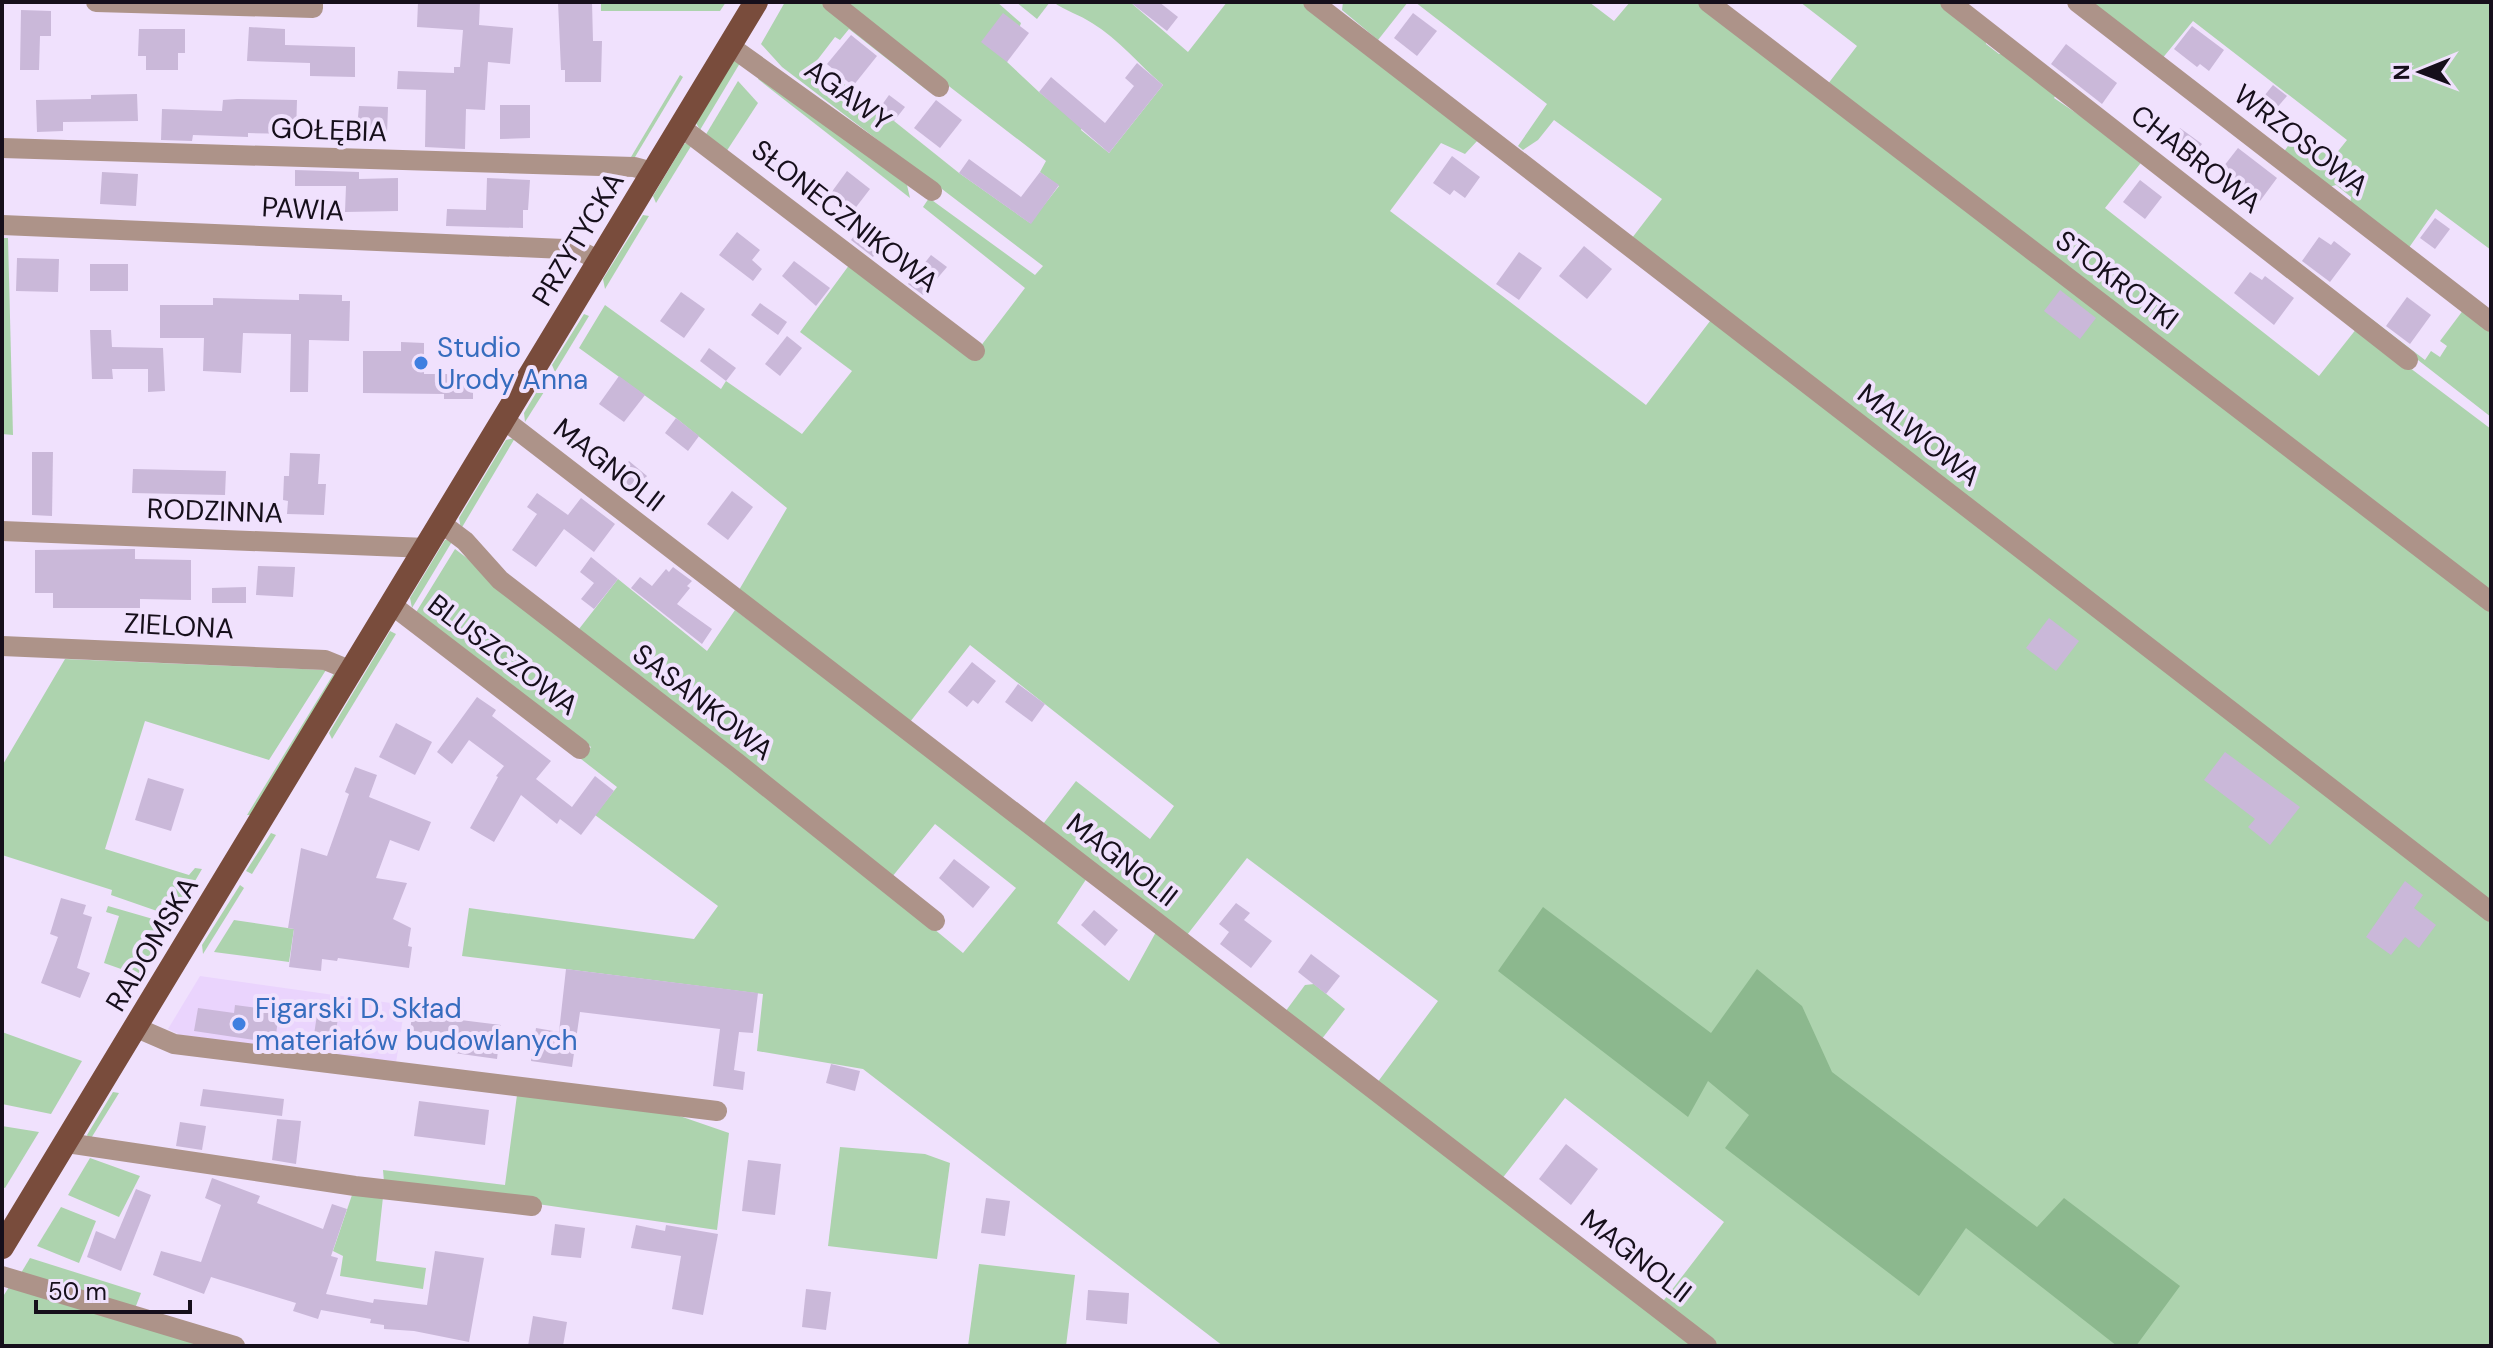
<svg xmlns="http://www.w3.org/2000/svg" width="2493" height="1348" viewBox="0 0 2493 1348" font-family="'DM Sans',sans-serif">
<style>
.built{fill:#ead4fd}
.green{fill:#add3ae;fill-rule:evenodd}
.forest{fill:#8cb88e}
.building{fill:#cab8d9}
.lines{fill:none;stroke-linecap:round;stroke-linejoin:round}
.minor{stroke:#ad9389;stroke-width:20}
.major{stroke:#794c3c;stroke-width:24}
.shop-dot{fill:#3f7fe0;stroke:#f0e1fd;stroke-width:3}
.labels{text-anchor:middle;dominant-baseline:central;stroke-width:8;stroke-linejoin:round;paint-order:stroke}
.street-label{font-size:28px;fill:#160f1b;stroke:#f0e1fd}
.shop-label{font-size:28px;fill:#366cbe;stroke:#f0e1fd;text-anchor:start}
</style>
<rect width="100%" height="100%" fill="#f0e1fd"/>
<!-- built -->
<path class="built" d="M200 976 405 1005 396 1063 180 1035 168 1029Z"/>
<!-- green -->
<g class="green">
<path d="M601 2H726L720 11H601Z"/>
<path d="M785 2H826L933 95 849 29 840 40 835 37 815 63 879 109 959 173 1030 223 1059 186 1040 172 1046 161 840 2H997L1021 23 1007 62 1039 92 1082 127 1081 130 1109 153 1163 85C1139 65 1119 39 1092 23 1080 15 1066 11 1053 2H1130L1188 52 1227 2H1301L1478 140 1465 154 1441 143 1390 211 1646 405 1720 308 1632 238 1662 199 1554 120 1538 140 1523 150 1518 146 1547 104 1415 2H1589L1614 21 1630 2H1699L1821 93 1857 46 1800 2H1940L1985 36 1986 44 1999 54H2008L2057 93 2054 98 2144 159 2105 208 2319 376 2357 328 2491 429V1346H1715L1661 1304 1724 1222 1565 1098 1501 1180 1377 1083 1438 1001 1247 858 1187 935 1043 824 1076 781 1150 839 1174 806 970 645 910 722 739 590 787 508 676 418 579 348 605 305 721 389 726 381 802 434 852 371 800 332 858 253 980 347 1025 288 923 207 929 198 1035 275 1043 266 782 67 761 44Z"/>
<path d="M1016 2H1050L1037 19Z"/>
<path d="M1343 2H1408L1378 40 1342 10Z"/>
<path d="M2086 2H2491V250L2436 209 2408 249 2350 204 2351 197 2336 185 2329 187 2283 153 2300 129 2335 155 2347 140 2193 21 2161 60Z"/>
<path d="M738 58H743L700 130 696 123 733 62Z"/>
<path d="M762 73 907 185 910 198 768 87 758 79Z"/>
<path d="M680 75 683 77 635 157H631Z"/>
<path d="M738 81 758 103 726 152 705 136Z"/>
<path d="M688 142 693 143 656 203 653 196 684 144Z"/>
<path d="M643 215 649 216 605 289 603 279Z"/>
<path d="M2 238H8L13 435 2 434Z"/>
<path d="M2464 309 2491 330V417L2377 328 2369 317 2425 360 2431 351 2440 357 2447 346 2440 341Z"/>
<path d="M584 314 589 316 555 372 552 365Z"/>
<path d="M542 383 549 384 525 422 524 413Z"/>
<path d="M515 438 461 529 459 518 506 440Z"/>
<path d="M445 540H453L412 608 410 598Z"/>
<path d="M455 549 488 574 579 629 618 579 707 651 735 610 1087 878 1057 923 1129 981 1156 932 1700 1346H1223L863 1069 757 1051 763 994 462 956 469 908 694 939 718 906 595 815 617 787 581 759 591 747 415 614ZM788 808 892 877 935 824 1016 888 963 953Z"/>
<path d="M390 631 396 634 332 739 329 733Z"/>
<path d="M65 659 326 670 269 760 145 721 105 849 189 875 195 868 202 869 173 919 157 911 111 895 112 890 2 855V766Z"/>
<path d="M334 673 336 676 252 815H247Z"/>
<path d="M271 833 276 835 252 874 246 871Z"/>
<path d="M240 885 244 888 203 954 202 945Z"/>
<path d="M108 906 153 919 168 929 141 976 104 963 119 916 106 912Z"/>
<path d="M234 920 294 929 289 962 214 952Z"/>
<path d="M1314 984 1345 1009 1321 1040 1285 1012 1305 985Z"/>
<path d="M2 1032 82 1061 51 1114 2 1104Z"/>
<path d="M113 1092 119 1093 90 1140 87 1135Z"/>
<path d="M517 1095 671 1113 729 1133 717 1230 384 1182 383 1170 505 1185Z"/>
<path d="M2 1126 39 1132 5 1188 2 1187Z"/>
<path d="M840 1147 925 1154 950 1163 937 1259 828 1246Z"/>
<path d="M90 1158 140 1176 119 1217 68 1195Z"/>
<path d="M353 1192 383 1197 376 1261 426 1268 423 1289 340 1276 343 1256 333 1251Z"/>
<path d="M61 1207 96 1221 79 1263 37 1246Z"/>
<path d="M30 1258 141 1293 134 1311 21 1273Z"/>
<path d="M979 1264 1075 1275 1066 1346H968Z"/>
<path d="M9 1287 207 1346H2V1298Z"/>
</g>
<!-- forest -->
<path class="forest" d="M1543 907 1711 1033 1757 969 1802 1006 1832 1072 2037 1227 2064 1198 2180 1286 2136 1346H2117L1966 1228 1919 1296 1725 1148 1749 1115 1708 1081 1688 1117 1498 971Z"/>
<!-- building -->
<g class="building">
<path d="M418 2H480L479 25 513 28 510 64 488 62 485 110 466 109 465 149 425 147 426 90 397 89 398 71 454 73V67H460L463 30 417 27Z"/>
<path d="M558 2H592L593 41H602L601 82H565V70H561Z"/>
<path d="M1130 2H1159L1178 17 1167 31Z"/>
<path d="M21 10 51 11V36H40L39 70H20Z"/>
<path d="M1003 13 1029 33 1007 62 981 42Z"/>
<path d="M1413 13 1437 31 1417 56 1394 38Z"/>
<path d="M2192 26 2224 50 2209 71 2200 64 2197 67 2174 49Z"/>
<path d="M249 27 285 29V45L355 47V77L310 76V63L247 61Z"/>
<path d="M139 29H185V53H178V70H146V56H138Z"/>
<path d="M851 35 877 56 853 86 827 64Z"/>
<path d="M2066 44 2117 83 2102 104 2051 64Z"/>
<path d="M1137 63 1163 85 1109 153 1039 92 1051 77 1105 123 1134 86 1125 78Z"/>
<path d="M2273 85 2287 96 2269 117 2256 106Z"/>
<path d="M137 94 138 121 63 122V131L37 132 36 100 91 99V95Z"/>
<path d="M889 95 905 107 894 121 879 109Z"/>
<path d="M237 99 297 100 296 134 248 133V137L193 135 192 141 161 140 162 109 222 111 223 100Z"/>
<path d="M936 100 962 120 940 148 914 128Z"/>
<path d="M500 105H530V138L500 139Z"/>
<path d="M359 106 388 107 387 134 349 133V117H358Z"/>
<path d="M2180 128 2202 144 2189 160 2168 144Z"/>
<path d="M2238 148 2277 178 2260 201 2220 171Z"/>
<path d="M1452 156 1480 177 1465 198 1454 190 1450 195 1433 183Z"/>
<path d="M969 159 1021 197 1040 172 1059 185 1031 224 959 173Z"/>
<path d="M295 170 359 172V179L398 178V211L345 212 346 186H295Z"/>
<path d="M847 171 870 189 850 215 828 197Z"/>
<path d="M102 172 138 174 136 206 100 204Z"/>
<path d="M487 178 530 180 528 210H523V228L446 226 447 209 486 210Z"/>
<path d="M2140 180 2162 197 2145 219 2123 202Z"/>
<path d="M2435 218 2450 229 2435 249 2420 238Z"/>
<path d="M866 221 880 233 877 238 883 244 873 257 851 240Z"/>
<path d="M737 232 760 250 752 260 762 269 753 281 719 255Z"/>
<path d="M2319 237 2331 245 2334 241 2351 254 2330 282 2302 261Z"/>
<path d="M1584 246 1612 269 1587 299 1559 276Z"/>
<path d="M1519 252 1542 268 1519 300 1496 284Z"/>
<path d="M931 255 947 267 923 295 908 284Z"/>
<path d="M17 258 59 259 58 292 16 291Z"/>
<path d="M794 261 830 288 816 306 782 276Z"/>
<rect x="90" y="264" width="38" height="27"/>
<path d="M2250 272 2262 280 2265 276 2294 298 2274 325 2234 293Z"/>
<path d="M2060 290 2096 318 2080 339 2044 311Z"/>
<path d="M681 292 705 309 684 338 660 321Z"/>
<path d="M299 294 342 295V301H350L349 341 309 340 308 392H290L291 334 243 333 241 373 203 371 204 338H160V305H213V298L299 300Z"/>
<path d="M2407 297 2431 315 2410 344 2386 326Z"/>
<path d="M760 303 787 322 778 335 751 315Z"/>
<path d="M90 330H111L112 347 163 348 165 391 148 392V369H112L113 379H92Z"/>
<path d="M787 336 802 348 780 376 765 364Z"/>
<path d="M401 342 424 343V374H473V399H444V394L363 393V351H401Z"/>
<path d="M709 348 736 368 726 381 700 361Z"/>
<path d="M619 376 645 395 624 422 599 404Z"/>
<path d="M676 418 699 436 688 451 665 433Z"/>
<path d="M32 452H53L52 516 32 515Z"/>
<path d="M290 453 320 454 318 484H326L324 515 287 514 288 501 283 500 284 476H289Z"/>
<path d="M629 461 647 476 631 495 613 481Z"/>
<path d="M133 469 226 471 225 495 132 493Z"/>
<path d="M732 491 753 507 728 540 707 524Z"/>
<path d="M537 493 568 515 581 498 615 524 594 552 564 529 536 567 512 550 537 514 527 507Z"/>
<path d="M135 549V559L191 560V600L140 599V608H53V593H35V550Z"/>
<path d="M591 557 618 579 594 609 581 599 594 583 580 572Z"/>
<path d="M258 566 295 567 293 597 256 595Z"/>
<path d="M673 567 692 581 687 586 690 588 677 604 712 629 702 644 631 588 640 577 652 586 666 569 669 572Z"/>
<path d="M246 587V603H212V588Z"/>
<path d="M2049 618 2079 641 2056 671 2026 648Z"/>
<path d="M972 662 996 681 978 704 973 700 967 707 948 692Z"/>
<path d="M1018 684 1045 704 1032 722 1005 702Z"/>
<path d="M477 697 496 710 492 716 551 761 536 779 572 807 595 776 614 791 581 835 560 819 557 824 521 795 494 842 470 828 498 777 496 776 504 766 469 740 452 764 437 752Z"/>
<path d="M396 723 432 742 415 775 379 757Z"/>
<path d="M2225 752 2300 807 2270 845 2248 827 2255 819 2204 780Z"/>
<path d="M355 767 377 775 369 797 431 822 419 851 390 840 376 878 407 883 393 919 411 928 408 946 412 947 409 968 338 958 337 961 322 959 321 971 289 967 294 929 288 928 301 848 327 856 349 794 345 792Z"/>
<path d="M148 778 184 789 171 831 135 820Z"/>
<path d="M954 859 990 887 973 908 939 878Z"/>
<path d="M2405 881 2423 895 2414 908 2436 925 2419 948 2405 937 2391 955 2366 937Z"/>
<path d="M61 898 86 905 83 914 92 917 77 968 90 973 80 998 41 983 58 937 50 934Z"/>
<path d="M1236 903 1250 913 1244 920 1272 941 1251 968 1220 944 1229 932 1219 924Z"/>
<path d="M1094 910 1118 930 1105 946 1081 925Z"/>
<path d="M1311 954 1340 976 1326 994 1298 972Z"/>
<path d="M566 969 758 993 753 1033 739 1032 734 1070 745 1072 743 1090 713 1086 720 1029 580 1012 572 1067 531 1061 536 1028 559 1032Z"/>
<path d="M235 1005 279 1011 275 1043 194 1031 198 1008 234 1013Z"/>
<path d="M412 1014 501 1025 497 1059 454 1053 456 1040 410 1033Z"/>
<path d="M317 1015 338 1018 334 1044 313 1041Z"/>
<path d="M831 1064 860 1071 855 1091 826 1083Z"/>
<path d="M203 1089 284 1099 282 1116 200 1106Z"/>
<path d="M419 1101 489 1110 485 1145 414 1136Z"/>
<path d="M277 1119 301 1121 296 1164 272 1160Z"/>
<path d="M180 1122 206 1126 202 1150 176 1146Z"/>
<path d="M1566 1144 1598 1169 1571 1205 1539 1179Z"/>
<path d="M748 1160 781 1164 775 1215 742 1211Z"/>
<path d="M212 1178 260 1196 257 1203 323 1229 332 1204 347 1209 331 1256 338 1258 326 1294 373 1303 374 1299 427 1305 435 1251 484 1258 469 1342 414 1331 384 1329V1325L370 1323 371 1319 321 1310 318 1319 293 1311 296 1303 211 1277 204 1294 153 1275 161 1251 201 1262 221 1205 205 1198Z"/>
<path d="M136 1189 151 1195 121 1271 87 1257 96 1231 115 1239Z"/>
<path d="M986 1198 1010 1201 1005 1236 981 1233Z"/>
<path d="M555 1224 585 1228 581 1258 551 1255Z"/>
<path d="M636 1225 665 1231 666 1225 718 1234 703 1315 672 1309 681 1256 631 1248Z"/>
<path d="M806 1289 831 1292 826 1330 802 1327Z"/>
<path d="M1088 1290 1129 1293 1127 1324 1086 1320Z"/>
<path d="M533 1316 567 1322 563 1346H528Z"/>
</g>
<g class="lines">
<!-- minor -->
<g class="minor">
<path d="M96 2 313 8V2"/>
<path d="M832 2 939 87"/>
<path d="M1313 2 2491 912"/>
<path d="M1708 2 2491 602"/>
<path d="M1950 2 2408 360"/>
<path d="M2077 2 2491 322"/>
<path d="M730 46 932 191"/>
<path d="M681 127 975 351"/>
<path d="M2 148 634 167 653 172"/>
<path d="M2 225 564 249 582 252 600 261"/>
<path d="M503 419 1707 1346"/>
<path d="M441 523 465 541 500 580 736 762 935 921"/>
<path d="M2 531 427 548"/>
<path d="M392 605 580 749"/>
<path d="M2 646 325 660 352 671"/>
<path d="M137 1028 174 1044 717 1111"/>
<path d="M67 1143 355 1186 532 1206"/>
<path d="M2 1276 235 1346"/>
</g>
<!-- major -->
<path class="major" d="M2 1247 756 2"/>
</g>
<!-- markers -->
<g class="shop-dot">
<circle cx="421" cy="363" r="8"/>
<circle cx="239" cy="1024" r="8"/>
</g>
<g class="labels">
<!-- street labels -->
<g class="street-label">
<text transform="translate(848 95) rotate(36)">AGAWY</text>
<text transform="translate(329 130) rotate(2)">GOŁĘBIA</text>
<text transform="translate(2301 140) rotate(38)">WRZOSOWA</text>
<text transform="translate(2196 159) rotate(38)">CHABROWA</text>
<text transform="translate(303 209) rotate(3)">PAWIA</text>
<text transform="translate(845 216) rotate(38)">SŁONECZNIKOWA</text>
<text transform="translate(578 239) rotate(-59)">PRZYTYCKA</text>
<text transform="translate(2117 280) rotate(37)">STOKROTKI</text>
<text transform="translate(1919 435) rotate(38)">MALWOWA</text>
<text transform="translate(609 465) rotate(38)">MAGNOLII</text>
<text transform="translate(215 511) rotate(2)">RODZINNA</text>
<text transform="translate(179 626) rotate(3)">ZIELONA</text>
<text transform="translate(503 655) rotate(37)">BLUSZCZOWA</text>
<text transform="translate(703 702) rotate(38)">SASANKOWA</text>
<text transform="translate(1122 860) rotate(38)">MAGNOLII</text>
<text transform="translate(152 944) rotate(-59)">RADOMSKA</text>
<text transform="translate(1636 1256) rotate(38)">MAGNOLII</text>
</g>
<!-- shop labels -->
<g class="shop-label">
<text x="437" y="347">Studio<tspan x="437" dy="32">Urody Anna</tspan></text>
<text x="255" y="1008">Figarski D. Skład<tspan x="255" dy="32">materiałów budowlanych</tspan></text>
</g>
</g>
<!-- border -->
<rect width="2493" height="1348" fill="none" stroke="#160f1b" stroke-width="8"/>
<!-- north arrow -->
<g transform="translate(2421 72) rotate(269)" stroke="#f0e1fd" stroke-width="6" paint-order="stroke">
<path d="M0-6L14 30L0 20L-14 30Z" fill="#160f1b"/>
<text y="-12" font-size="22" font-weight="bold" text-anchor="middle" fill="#160f1b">N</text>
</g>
<!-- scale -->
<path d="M36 1300v12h154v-12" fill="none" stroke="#160f1b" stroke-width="4"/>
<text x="48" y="1300" font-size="24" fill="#160f1b" stroke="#f0e1fd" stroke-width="6" paint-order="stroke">50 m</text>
</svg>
